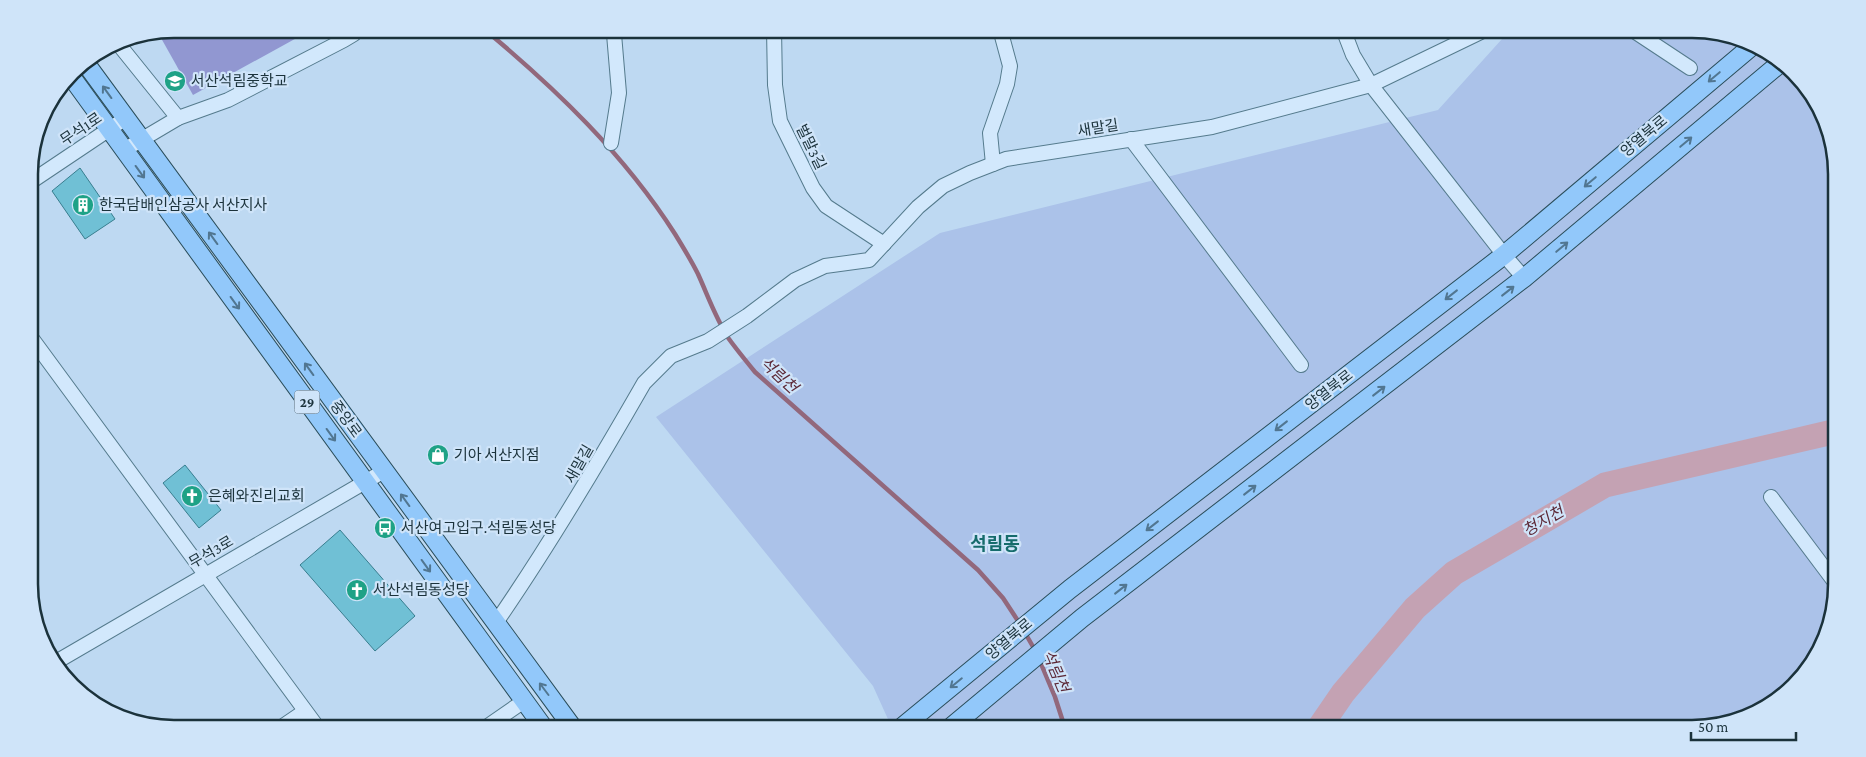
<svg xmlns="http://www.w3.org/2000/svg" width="1866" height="757" viewBox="0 0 1866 757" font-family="'Crimson Pro','Noto Sans KR',serif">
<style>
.farmland{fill:#abc2e9}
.green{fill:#9197d1}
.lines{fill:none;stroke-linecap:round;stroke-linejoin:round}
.stream{stroke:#92687c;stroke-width:4.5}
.river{stroke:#c4a2b3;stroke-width:25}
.building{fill:#70c0d5;stroke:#387e8f}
.minor-casing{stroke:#557b8d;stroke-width:16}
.major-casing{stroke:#2a4d5a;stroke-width:20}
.minor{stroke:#d2e8fc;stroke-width:14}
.major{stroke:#92c8fa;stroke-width:18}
.oneway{stroke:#517691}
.labels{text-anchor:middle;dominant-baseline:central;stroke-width:4.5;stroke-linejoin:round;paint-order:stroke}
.shield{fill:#cfe4f9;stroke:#516774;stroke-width:1}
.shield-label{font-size:14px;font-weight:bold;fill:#1b323b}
.poi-label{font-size:15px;fill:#1b323b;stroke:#cfe4f9;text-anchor:start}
.street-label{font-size:15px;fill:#1b323b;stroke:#cfe4f9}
.water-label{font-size:16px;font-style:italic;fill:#5c2937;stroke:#cfe4f9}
.quarter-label{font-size:18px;font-weight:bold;fill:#166c6c;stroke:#cfe4f9}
.rim{fill:none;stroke:#1b323b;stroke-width:2.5}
</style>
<rect width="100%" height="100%" fill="#bed9f2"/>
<!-- farmland -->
<path class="farmland" d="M1511 29H1692L1739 37 1807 85 1836 155 1837 583 1829 630 1780 698 1701 728H892L873 686 656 417 940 233 1438 110Z"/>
<!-- green -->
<path class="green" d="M178 29H313L193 95 161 38Z"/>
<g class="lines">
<!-- stream -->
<g class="stream">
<path d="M484 29C556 89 624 154 675 234 683 247 691 260 698 274 708 296 716 319 729 339 737 350 746 361 755 372L978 570 1003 598 1020 624"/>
<path d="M1024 631 1036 652"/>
<path d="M1039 659 1055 697 1065 728"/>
</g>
<!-- river -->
<path class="river" d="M1319 728 1343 693 1415 608 1454 573 1605 485 1837 431"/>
</g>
<!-- building -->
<g class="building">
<path d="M80 168 115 219 85 239 52 191Z"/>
<path d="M185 465 221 510 199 528 163 483Z"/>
<path d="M340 530 415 616 375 651 300 565Z"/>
</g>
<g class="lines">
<!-- minor casing -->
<g class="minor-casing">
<g id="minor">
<path d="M774 29 775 85 780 121 813 188 826 206 884 244"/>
<path d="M1343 29 1353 55 1371 85 1504 255 1524 278"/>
<path d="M1631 29 1690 68"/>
<path d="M116 41 178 118"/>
<path d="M1131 139 1301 365"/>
<path d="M611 143 619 93 614 34 612 29"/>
<path d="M124 150 178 118 228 100 344 40 354 34 357 29"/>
<path d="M993 164 990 133 1007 84 1010 66 1000 29"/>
<path d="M29 183 126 118"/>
<path d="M30 336 318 728"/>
<path d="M1771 497 1837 585"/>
<path d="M495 624C549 546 597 465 644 383L671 356 708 341 747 316 795 280 825 266 869 260 918 207 943 186 970 173 1006 159 1212 127 1371 85 1487 29"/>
<path d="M56 662 384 471"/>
<path d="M280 728 305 711"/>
<path d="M485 728 524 701"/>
</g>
</g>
<!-- major casing -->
<g class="major-casing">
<g id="major">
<path d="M84 61 573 728"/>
<path d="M70 75 544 728"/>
<path d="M901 728 1070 589 1504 255 1752 46"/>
<path d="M950 728 1082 618 1524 278 1778 65"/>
</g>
</g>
<!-- minor -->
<use href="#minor" class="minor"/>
<!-- major -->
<use href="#major" class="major"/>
</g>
<!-- one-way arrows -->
<defs><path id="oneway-shaft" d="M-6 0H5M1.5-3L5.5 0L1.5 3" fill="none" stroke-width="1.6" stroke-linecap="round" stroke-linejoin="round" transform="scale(1.25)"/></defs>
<g class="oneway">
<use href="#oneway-shaft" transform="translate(1714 77) rotate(140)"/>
<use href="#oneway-shaft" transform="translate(107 92) rotate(-126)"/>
<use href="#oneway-shaft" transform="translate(1686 142) rotate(-40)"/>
<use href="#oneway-shaft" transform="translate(140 172) rotate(54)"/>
<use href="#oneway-shaft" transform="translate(1590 182) rotate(140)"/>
<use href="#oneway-shaft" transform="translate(213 238) rotate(-126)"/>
<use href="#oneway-shaft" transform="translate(1562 247) rotate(-40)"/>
<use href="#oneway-shaft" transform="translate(1508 291) rotate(-38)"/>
<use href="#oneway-shaft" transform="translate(1451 295) rotate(142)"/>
<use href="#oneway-shaft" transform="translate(235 303) rotate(54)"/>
<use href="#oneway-shaft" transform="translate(309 369) rotate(-126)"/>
<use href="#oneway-shaft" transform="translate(1379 391) rotate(-38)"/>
<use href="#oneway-shaft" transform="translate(1281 426) rotate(142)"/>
<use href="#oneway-shaft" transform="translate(331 435) rotate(54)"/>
<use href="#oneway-shaft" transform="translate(1250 490) rotate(-38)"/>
<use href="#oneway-shaft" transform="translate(405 500) rotate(-126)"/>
<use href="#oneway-shaft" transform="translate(1152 526) rotate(142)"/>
<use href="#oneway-shaft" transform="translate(426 566) rotate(54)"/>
<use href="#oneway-shaft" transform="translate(1121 589) rotate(-38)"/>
<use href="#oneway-shaft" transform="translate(956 683) rotate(141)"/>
<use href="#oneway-shaft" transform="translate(544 689) rotate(-127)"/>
</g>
<!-- icons -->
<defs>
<g id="school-disc" transform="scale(1.125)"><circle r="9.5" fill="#1ea286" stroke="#cfe4f9"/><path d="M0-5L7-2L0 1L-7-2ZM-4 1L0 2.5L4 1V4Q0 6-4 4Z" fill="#fff"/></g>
<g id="building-disc" transform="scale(1.125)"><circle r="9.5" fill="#1ea286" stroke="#cfe4f9"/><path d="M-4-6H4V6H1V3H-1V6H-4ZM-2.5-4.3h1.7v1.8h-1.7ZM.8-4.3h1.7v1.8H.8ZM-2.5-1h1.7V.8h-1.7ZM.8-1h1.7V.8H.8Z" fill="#fff"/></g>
<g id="shop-disc" transform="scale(1.125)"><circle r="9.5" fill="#1ea286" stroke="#cfe4f9"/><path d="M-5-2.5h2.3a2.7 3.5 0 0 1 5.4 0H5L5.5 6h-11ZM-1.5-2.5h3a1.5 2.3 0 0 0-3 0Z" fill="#fff"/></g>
<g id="church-disc" transform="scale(1.125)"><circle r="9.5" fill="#1ea286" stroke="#cfe4f9"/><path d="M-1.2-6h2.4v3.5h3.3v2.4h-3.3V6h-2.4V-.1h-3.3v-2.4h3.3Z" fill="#fff"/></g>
<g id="bus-disc" transform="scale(1.125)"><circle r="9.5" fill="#1ea286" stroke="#cfe4f9"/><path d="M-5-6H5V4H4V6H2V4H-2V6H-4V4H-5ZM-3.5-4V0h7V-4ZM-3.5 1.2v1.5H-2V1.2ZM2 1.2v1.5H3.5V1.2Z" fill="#fff"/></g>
</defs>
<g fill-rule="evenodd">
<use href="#school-disc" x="175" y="81"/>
<use href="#building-disc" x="83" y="205"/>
<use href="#shop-disc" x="438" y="455"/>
<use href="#church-disc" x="192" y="496"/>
<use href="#bus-disc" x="385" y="528"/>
<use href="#church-disc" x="357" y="590"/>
</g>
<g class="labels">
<!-- shield labels -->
<rect class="shield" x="294.5" y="390.5" width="25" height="23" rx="4"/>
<g class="shield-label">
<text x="307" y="402">29</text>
</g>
<!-- poi labels -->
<g class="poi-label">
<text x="191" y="81">서산석림중학교</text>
<text x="99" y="205">한국담배인삼공사 서산지사</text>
<text x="454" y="455">기아 서산지점</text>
<text x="208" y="496">은혜와진리교회</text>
<text x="401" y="528">서산여고입구.석림동성당</text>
<text x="373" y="590">서산석림동성당</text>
</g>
<!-- street labels -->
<g class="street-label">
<text transform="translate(1098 128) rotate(-9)">새말길</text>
<text transform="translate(81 129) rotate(-34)">무석1로</text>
<text transform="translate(1644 136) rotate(-40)">양열북로</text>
<text transform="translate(811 147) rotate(64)">벌말3길</text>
<text transform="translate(1329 390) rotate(-38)">양열북로</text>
<text transform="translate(346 419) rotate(54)">중앙로</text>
<text transform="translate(579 464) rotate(-60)">새말길</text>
<text transform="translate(211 552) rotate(-30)">무석3로</text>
<text transform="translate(1009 639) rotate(-40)">양열북로</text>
</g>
<!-- water labels -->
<g class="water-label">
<text transform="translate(779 375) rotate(43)">석림천</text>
<text transform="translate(1543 521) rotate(-30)">청지천</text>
<text transform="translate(1056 671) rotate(67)">석림천</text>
</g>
<!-- quarter labels -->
<g class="quarter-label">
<text x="995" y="544">석림동</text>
</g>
</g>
<!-- crop -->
<path d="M0 0H1866V757H0ZM174 38H1692A136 136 0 0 1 1828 174V584A136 136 0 0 1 1692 720H174A136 136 0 0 1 38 584V174A136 136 0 0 1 174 38Z" fill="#cfe4f9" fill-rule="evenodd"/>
<path class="rim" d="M174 38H1692A136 136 0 0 1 1828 174V584A136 136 0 0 1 1692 720H174A136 136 0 0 1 38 584V174A136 136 0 0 1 174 38Z"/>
<!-- scale -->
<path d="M1691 732v8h105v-8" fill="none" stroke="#1b323b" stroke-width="2.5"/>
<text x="1698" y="732" font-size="15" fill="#1b323b" stroke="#cfe4f9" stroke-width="4" paint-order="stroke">50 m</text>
</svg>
